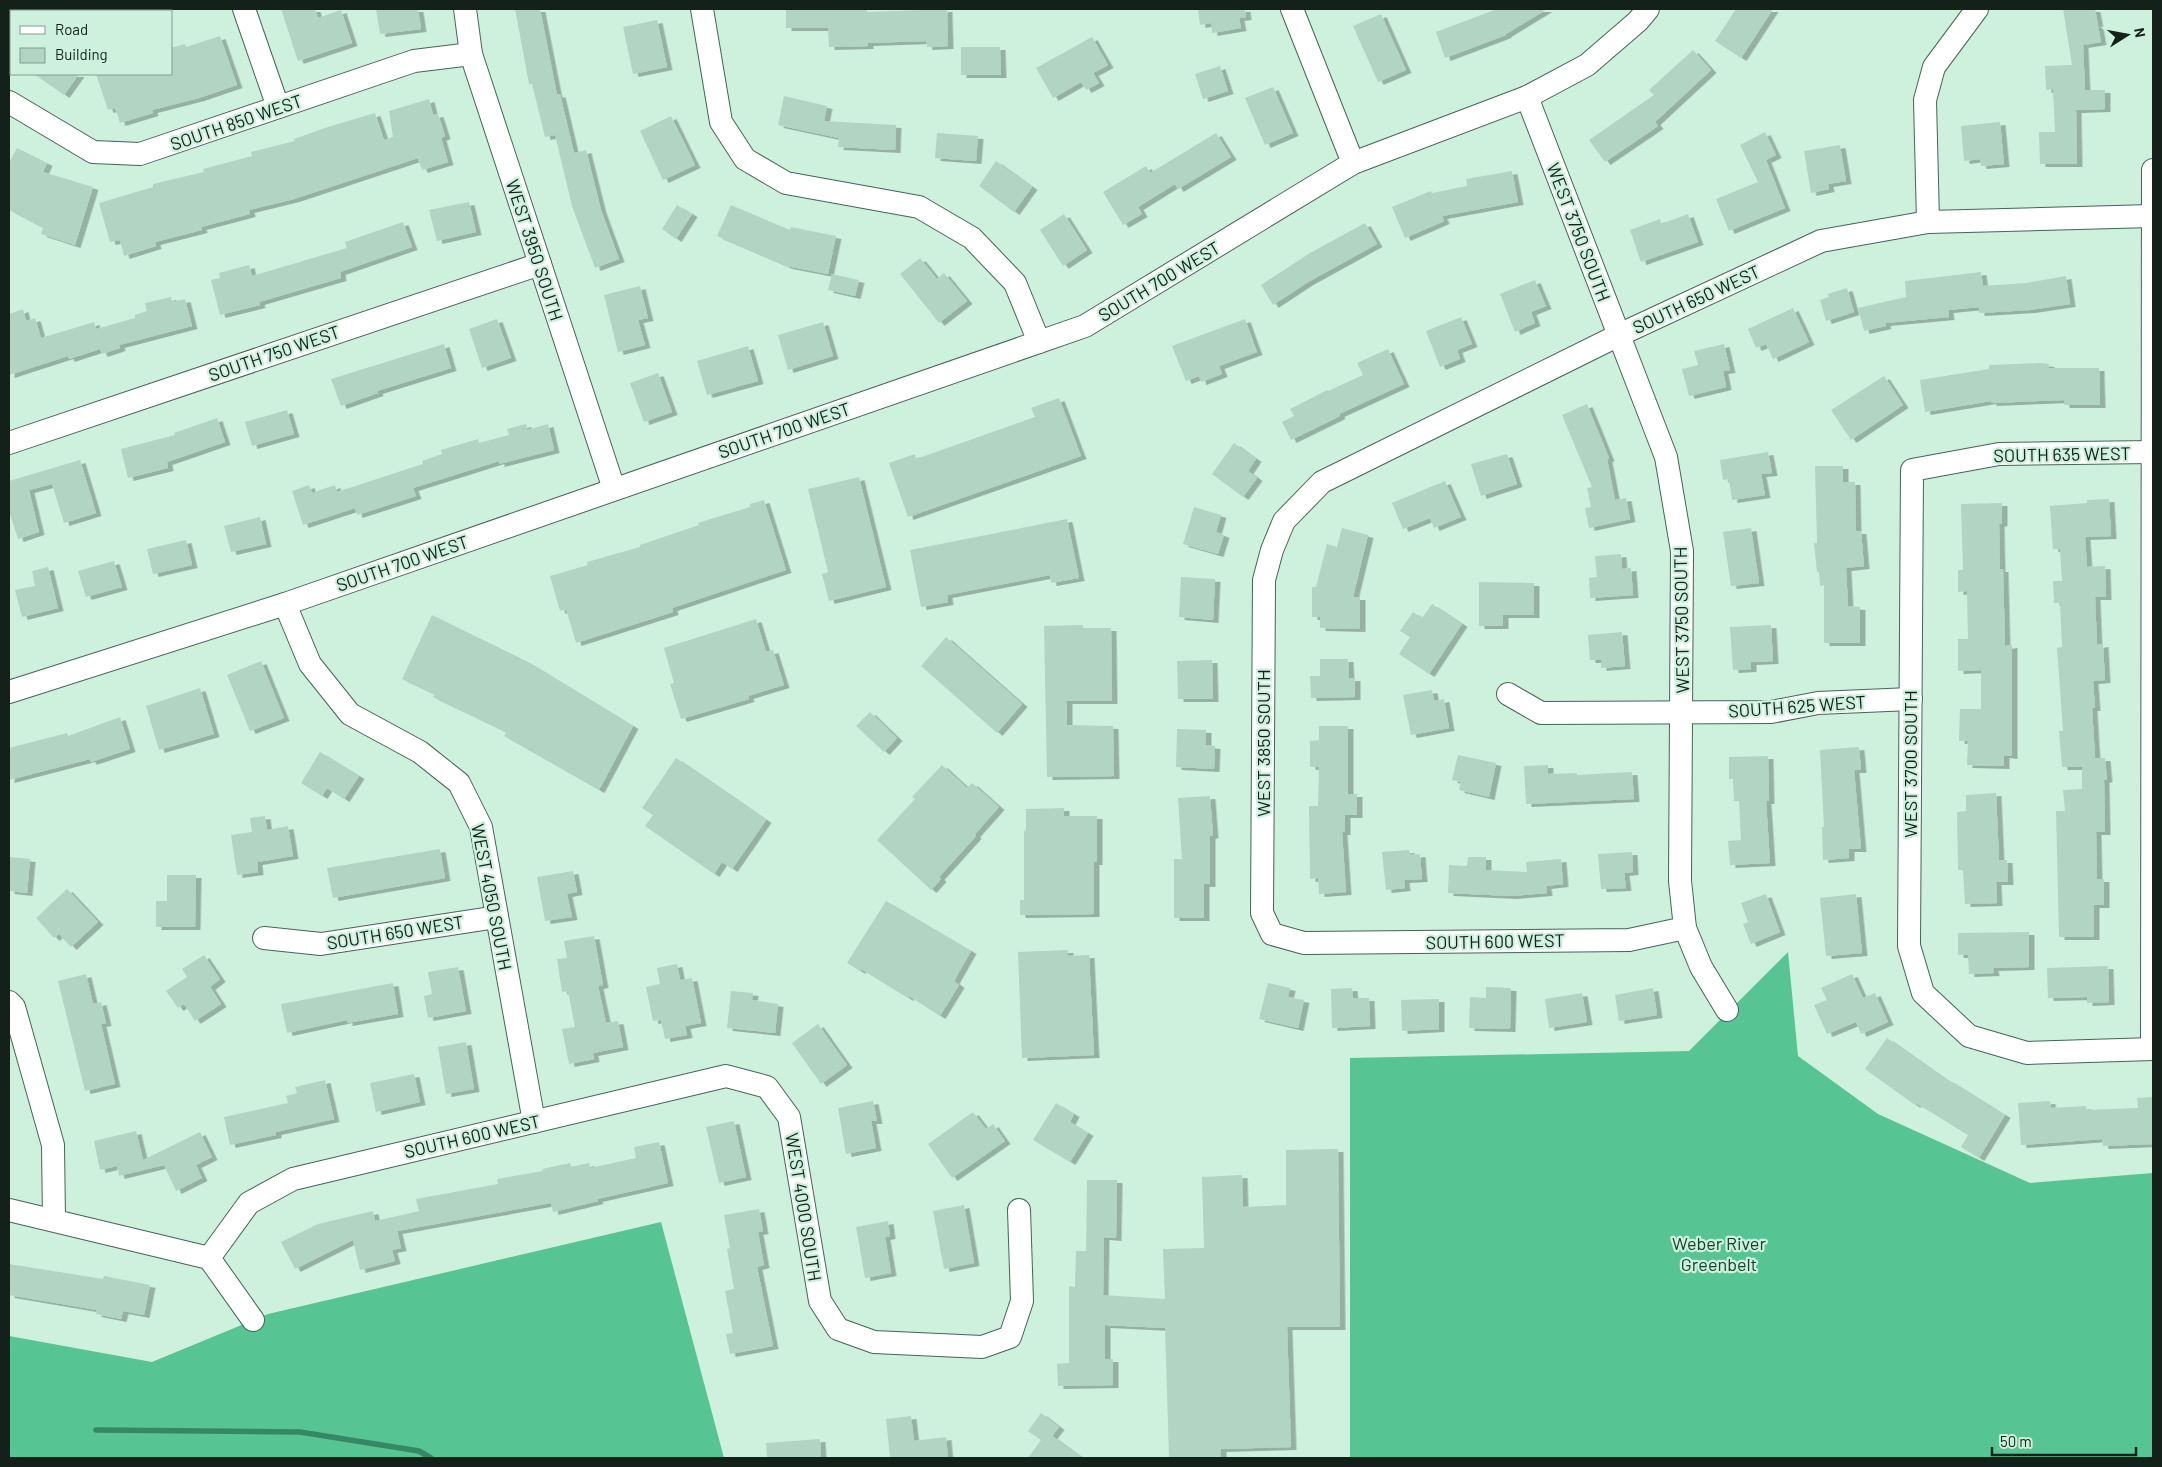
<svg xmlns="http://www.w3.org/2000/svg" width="2162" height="1467" viewBox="0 0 2162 1467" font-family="Barlow,sans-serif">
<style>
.forest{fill:#56c493}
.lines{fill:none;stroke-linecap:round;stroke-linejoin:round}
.stream{stroke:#368864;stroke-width:5.5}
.building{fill:#b1d5c2;filter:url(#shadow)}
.minor-casing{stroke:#456555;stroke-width:24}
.minor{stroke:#fff;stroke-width:22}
.labels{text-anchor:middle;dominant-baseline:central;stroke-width:4.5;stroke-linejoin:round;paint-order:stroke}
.street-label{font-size:18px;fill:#14211b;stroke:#cdf1dd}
.park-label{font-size:18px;fill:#12412d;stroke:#cdf1dd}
</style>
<defs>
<filter id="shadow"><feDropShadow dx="5.5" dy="3" stdDeviation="0" flood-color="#0004"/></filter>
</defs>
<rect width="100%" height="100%" fill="#cdf1dd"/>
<!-- forest -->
<g class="forest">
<path d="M1788 952 1798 1056 1878 1114 2030 1183 2153 1173V1458H1350V1058L1689 1051Z"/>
<path d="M661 1222 724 1458H9V1336L152 1362 268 1314Z"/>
</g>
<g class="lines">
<!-- stream -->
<path class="stream" d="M96 1430 300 1432 419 1451 431 1458"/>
</g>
<!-- building -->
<g class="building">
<path d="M281 9H315L318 18 341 10 352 43 298 61Z"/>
<path d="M376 9H418L421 29 380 34Z"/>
<path d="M515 9H540L557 95 560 94 574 153 586 150 601 210 619 259 595 268 572 206 555 135 545 137 532 84H529Z"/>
<path d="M786 9H867V12L947 9 948 46 927 47 926 41 868 43V46L829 47 828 28H786Z"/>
<path d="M1198 9H1245L1246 17 1239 18 1241 28 1212 33 1211 23 1200 25Z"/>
<path d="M1497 9H1547L1506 34V35L1445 58 1436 32Z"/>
<path d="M1736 9H1773L1741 58 1715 41Z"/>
<path d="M2063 9H2095L2101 42 2083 45 2085 90H2105V109L2076 110 2077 164H2040L2039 132H2055L2053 89 2046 90 2045 66 2072 65Z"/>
<path d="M1381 14 1406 70 1378 82 1353 26Z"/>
<path d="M657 20 667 67 633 74 623 27Z"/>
<path d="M220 36 237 85 199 98 152 110 153 113 120 123 115 108 108 110 96 74H171V48L185 44 186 47Z"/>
<path d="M1092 37 1108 65 1093 73 1099 83 1086 90 1081 82 1053 98 1036 68Z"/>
<path d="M961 47H1000L1001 75H961Z"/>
<path d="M1693 50 1711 70 1655 122 1658 126 1605 162 1589 140 1654 95 1649 90Z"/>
<path d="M1220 66 1228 91 1203 99 1195 74Z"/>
<path d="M34 74H79L64 95Z"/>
<path d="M1273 87 1293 133 1265 145 1245 98Z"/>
<path d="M784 96 827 106 824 121 896 125 895 150 838 147 839 138 778 125Z"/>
<path d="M429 99 433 115 438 114 445 136 441 138 448 162 422 170 418 158 294 199 249 210 250 214 201 227 202 230 155 242 156 246 124 256 120 240 110 242 99 203 153 187V184L204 172 203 169 252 156 251 152 295 141 294 139 328 127 375 113 384 140 393 137 389 111Z"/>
<path d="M671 116 695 165 663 180 640 131Z"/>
<path d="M2000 122 2004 164 1981 166 1980 159 1964 161 1961 126Z"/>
<path d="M1765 132 1776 155 1766 160 1785 208 1729 231 1716 199 1758 182 1740 145Z"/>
<path d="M937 133 978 136 976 161 935 158Z"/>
<path d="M1216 133 1231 157 1178 189 1175 184 1138 207 1142 214 1123 225 1103 192 1146 166 1150 173Z"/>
<path d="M1840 145 1846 181 1828 184 1829 189 1811 193 1804 151Z"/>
<path d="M17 148 47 163 43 172 93 187 75 245 41 234 43 228 9 210V163Z"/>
<path d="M996 161 1032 187 1014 212 979 186Z"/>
<path d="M1512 171 1518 202 1442 216 1444 221 1405 238 1392 207 1431 191 1432 193 1467 186 1466 179Z"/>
<path d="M469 202 476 232 437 241 429 210Z"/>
<path d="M677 205 692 214 676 239 662 229Z"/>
<path d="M731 205 790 230 791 227 836 236 828 274 787 266 717 236Z"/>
<path d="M1064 214 1087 250 1063 266 1040 230Z"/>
<path d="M1688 214 1698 242 1641 262 1630 230 1660 219 1661 224Z"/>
<path d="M403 222 412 247 340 272 341 278 259 302 260 305 220 315 211 280 220 278 219 273 249 265 252 276 347 248 345 242Z"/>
<path d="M1365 223 1377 244 1308 282 1273 305 1261 285 1310 253Z"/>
<path d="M920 258 937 279 944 273 967 301 939 323 900 274Z"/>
<path d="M1981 272 1983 286 2026 283 2066 276 2070 304 2030 310 1979 313V307L1948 310 1949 317 1885 323 1886 326 1864 331 1858 308 1906 297 1905 281Z"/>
<path d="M832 274 859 280 855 296 828 290Z"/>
<path d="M1535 280 1546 306 1531 312 1535 323 1515 332 1500 294Z"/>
<path d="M640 286 648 318 638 320 645 345 618 352 604 295Z"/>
<path d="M1847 288 1854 312 1826 321 1820 300 1829 297 1828 294Z"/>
<path d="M171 297 172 302 185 299 192 326 119 345 120 348 102 354 100 349 69 359 68 356 9 375V314L23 309 26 321 35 318 41 338 94 322 96 329 135 318V315L147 311 145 303Z"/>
<path d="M1793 308 1809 342 1773 359 1766 344 1756 348 1748 329Z"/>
<path d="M1461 317 1472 344 1457 350 1460 359 1440 367 1426 331Z"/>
<path d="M497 319 511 358 482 368 469 329Z"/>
<path d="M1245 319 1257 352 1219 366 1222 374 1201 382 1199 376 1186 381 1172 346Z"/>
<path d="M823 322 833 356 788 370 778 335Z"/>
<path d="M444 344 451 368 377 391 378 393 341 406 331 379Z"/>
<path d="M1724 344 1730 370 1723 371 1726 387 1689 396 1682 369 1698 365 1694 351Z"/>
<path d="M748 346 758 381 707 395 697 361Z"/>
<path d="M1388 349 1404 384 1339 414 1340 416 1291 440 1282 422 1294 416 1290 409 1327 390 1328 391 1363 375 1357 363Z"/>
<path d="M2040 363 2049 364V368H2099L2100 405H2064V400L1991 403V401L1925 412 1920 380 1989 369V365Z"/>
<path d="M658 373 672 412 644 422 630 383Z"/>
<path d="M1884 376 1903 405 1851 440 1831 410Z"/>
<path d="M1059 398 1081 456 908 517 889 463 915 454 916 459 1035 417 1031 408Z"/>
<path d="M1587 404 1609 458 1607 459 1615 500 1626 498 1630 519 1589 528 1585 508 1591 507 1587 488 1592 487 1562 415Z"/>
<path d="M287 410 294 434 252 446 245 422Z"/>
<path d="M217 418 225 442 167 462 168 468 128 478 121 449 175 435 174 433Z"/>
<path d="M526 424 527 430 548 424 554 450 499 464V461L413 488 416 496 357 515 355 508 303 525 292 491 309 485 312 493 335 485 337 492 423 464 422 461 442 454 441 450 478 439 479 443 509 435 507 429Z"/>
<path d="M1234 443 1256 459 1248 471 1257 478 1243 497 1212 474Z"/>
<path d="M1768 452 1772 473 1761 474 1765 495 1732 500 1729 479 1723 480 1720 460Z"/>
<path d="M1507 454 1517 484 1481 496 1471 464Z"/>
<path d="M80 460 96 513 64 523 52 484 29 490 39 532 18 539 9 511V481Z"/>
<path d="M1815 466H1843V482H1855L1856 531H1861L1864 566 1846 568 1848 606 1860 607V643H1824V585L1820 586 1819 572H1817L1814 543H1817Z"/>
<path d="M859 477 886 587 829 601 822 574 828 572 808 489Z"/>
<path d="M1445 481 1461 517 1434 528 1430 518 1403 529 1392 503Z"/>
<path d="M2109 499 2111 536 2085 537 2087 567 2105 566 2106 597H2095L2097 645 2103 644 2105 680 2093 681 2095 708H2092L2095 758H2105L2107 779 2104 780 2105 832H2096L2097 879H2104V905H2094V937H2059L2056 811H2065L2063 790 2082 789V767H2062L2059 731H2063L2057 648 2062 647 2060 603H2054L2053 581H2062L2060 549H2053L2050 506 2087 503V500Z"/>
<path d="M764 500 786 570 672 608 673 612 576 643 566 609 560 611 550 576 588 565 587 562 640 547V545L699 525 698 523 750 507V504Z"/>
<path d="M2002 503V523L1999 524 2000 569H2003L2005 646 2012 645V756L2004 755V766L1967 765 1968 741H1959L1960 709H1981V670L1958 671V639H1968L1967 591 1958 592V570H1963L1961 504Z"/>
<path d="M1194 507 1221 515 1216 532 1224 535 1218 554 1183 544Z"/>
<path d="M260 517 266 544 231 552 224 526Z"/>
<path d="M1067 519 1079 578 1051 583 1050 575 947 595 948 602 921 607 910 550Z"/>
<path d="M1342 528 1368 535 1353 597H1360V629L1320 628V617H1312V587H1316L1327 544 1337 547Z"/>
<path d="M1751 528 1759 583 1731 586 1723 532Z"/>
<path d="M186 540 192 565 153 574 147 549Z"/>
<path d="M1621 554 1622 569 1631 568 1633 595 1590 598 1589 578 1597 577 1595 556Z"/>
<path d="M114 561 122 587 86 597 78 571Z"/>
<path d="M48 567 58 608 22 617 15 590 35 586 32 571Z"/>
<path d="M1181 577 1215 579 1213 620 1179 617Z"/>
<path d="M1479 582 1534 583V615H1503V626H1479Z"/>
<path d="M1432 604 1462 624 1429 674 1399 654 1410 637 1400 631 1413 612 1422 618Z"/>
<path d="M432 615 528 662 633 726 599 790 504 736 506 732 433 697 434 694 402 679Z"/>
<path d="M756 619 766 652 773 650 784 685 748 696 749 699 681 719 670 684 674 683 664 648Z"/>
<path d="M1083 625V628H1111L1112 701H1067V725L1113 726 1114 776 1047 777 1044 626Z"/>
<path d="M1771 625 1773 661 1751 662V669L1733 670 1730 627Z"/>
<path d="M1622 632 1625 666 1601 668V660H1590L1588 635Z"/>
<path d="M946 637 1022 704 997 733 921 666Z"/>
<path d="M1320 659H1348L1349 678H1355V697L1311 698 1310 676H1320Z"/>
<path d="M1212 660 1213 699H1178L1177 661Z"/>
<path d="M261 661 284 718 250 731 227 675Z"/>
<path d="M200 688 214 734 159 750 146 706Z"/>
<path d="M1432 690 1434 701 1444 699 1449 728 1411 735 1403 695Z"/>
<path d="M870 712 897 738 884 752 856 726Z"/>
<path d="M120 717 130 749 91 762 90 759 9 780V748L67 733 68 736Z"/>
<path d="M1319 726H1348V794H1357V815H1345V832H1342L1346 892 1319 894 1318 878 1310 879 1309 806H1318L1319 767H1310V741L1319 740Z"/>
<path d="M1177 729 1206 730V745L1215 746 1214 769 1176 767Z"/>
<path d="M1859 747 1861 770H1854L1861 849H1849V858L1823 860 1822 827H1824L1820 750Z"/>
<path d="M320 752 359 776 344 799 327 788 322 796 301 783Z"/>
<path d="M1458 755 1496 763 1489 797 1459 790 1461 782 1452 780Z"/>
<path d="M1768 756 1769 801H1766L1770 863 1730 865 1728 841 1741 840 1739 801H1734L1733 779H1729V757Z"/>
<path d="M676 758 766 820 732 869 722 862 714 874 645 826 653 815 642 808Z"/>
<path d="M942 765 967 788 972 783 999 807 975 834 976 836 939 877 941 879 931 890 877 840 915 799 912 797Z"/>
<path d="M1548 765V774L1577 773V775L1632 772 1634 799 1526 804 1524 766Z"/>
<path d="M1996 793 1999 860H2007L2008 882H1996L1997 903 1965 904 1963 870H1958L1957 812 1966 811V795Z"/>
<path d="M1210 796 1213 835 1210 836V884H1204V918H1174V859H1182L1178 798Z"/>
<path d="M1064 808V816H1097V862H1094V914L1020 915V900H1024V830L1026 832V809Z"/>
<path d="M265 816 267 830 288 826 293 856 257 862 258 872 237 875 231 835 252 832 250 818Z"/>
<path d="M440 849 445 878 333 898 327 868Z"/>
<path d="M1409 850 1410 855 1420 854 1422 879 1404 880 1405 888 1386 890 1382 852Z"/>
<path d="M1632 852 1633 872 1624 873 1626 888 1601 889 1598 854Z"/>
<path d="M9 857 30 859 27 893 9 891Z"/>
<path d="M1468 857H1486V870L1527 872 1526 862 1561 859 1563 884 1546 886 1547 893 1511 896 1448 893 1449 865 1467 866Z"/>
<path d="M573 871 577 892 567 894 572 917 545 921 537 877Z"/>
<path d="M167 875H196L195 927H156V901H167Z"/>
<path d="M67 889 98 922 71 947 59 934 54 938 36 918Z"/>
<path d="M1766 894 1780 932 1751 944 1743 924 1748 922 1741 903Z"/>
<path d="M1856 894 1862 953 1826 956 1820 898Z"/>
<path d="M886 901 971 951 954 981 959 985 940 1016 909 996 908 998 861 969 860 971 847 963Z"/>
<path d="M2029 932V967L1993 968 1994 973 1969 974 1968 955H1958V933Z"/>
<path d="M594 936 603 985 598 986 606 1023 618 1021 623 1047 593 1053 594 1059 569 1064 562 1029 575 1027 568 991 562 992 557 959 567 958 564 941Z"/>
<path d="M1068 950V956L1089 955 1094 1055 1022 1058 1018 952Z"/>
<path d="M204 955 220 979 210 987 221 1004 195 1021 184 1004 178 1008 166 991 187 977 182 969Z"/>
<path d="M677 964 680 980 692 978 701 1023 685 1026 687 1035 665 1039 661 1020 653 1021 646 987 660 984 657 968Z"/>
<path d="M2108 966 2109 1002 2087 1003V997L2048 998 2047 968Z"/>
<path d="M458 967 466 1011 428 1018 424 996 432 994 428 972Z"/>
<path d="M86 974 93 1004 101 1002 106 1023 101 1024 115 1084 85 1091 58 981Z"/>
<path d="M1852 974 1863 998 1875 993 1888 1022 1861 1034 1856 1022 1827 1034 1814 1005 1827 1000 1821 988Z"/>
<path d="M393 983 398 1014 347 1023V1020L287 1033 281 1004Z"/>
<path d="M1268 983 1290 988 1288 997 1304 1000 1298 1028 1259 1019Z"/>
<path d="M1486 987 1511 988 1510 1029 1469 1028 1470 997 1486 998Z"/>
<path d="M1352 988 1353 998H1369L1370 1026 1332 1028 1331 989Z"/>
<path d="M1653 988 1657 1015 1619 1021 1615 995Z"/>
<path d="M731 991 753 993 752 1000 778 1004 775 1033 727 1028Z"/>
<path d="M1582 993 1587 1022 1549 1028 1545 999Z"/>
<path d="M1439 999V1029L1402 1031 1401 1000Z"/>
<path d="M818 1024 847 1065 821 1084 792 1043Z"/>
<path d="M1887 1038 1948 1081 1949 1080 2005 1115 1979 1158 1961 1147 1968 1135 1916 1103 1915 1105 1865 1069Z"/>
<path d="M466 1042 474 1089 446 1094 438 1047Z"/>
<path d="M414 1074 420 1102 376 1112 370 1083Z"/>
<path d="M325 1080 334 1119 276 1132V1135L230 1145 224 1117 288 1103 286 1096 297 1093 295 1087Z"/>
<path d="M2153 1097V1144L2103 1146 2102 1139 2021 1145 2018 1103 2050 1101 2051 1108 2086 1106V1110L2138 1108 2137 1098Z"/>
<path d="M873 1101 877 1121H871L876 1148 846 1154 838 1108Z"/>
<path d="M1056 1103 1074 1114 1070 1122 1088 1133 1070 1162 1033 1140Z"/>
<path d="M973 1112 986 1129 993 1124 1005 1141 952 1178 928 1144Z"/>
<path d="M734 1121 746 1177 719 1183 706 1127Z"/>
<path d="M136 1131 143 1160 200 1132 212 1157 196 1165 202 1178 176 1191 164 1165 119 1176 117 1166 100 1170 94 1141Z"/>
<path d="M659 1142 668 1183 597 1199 598 1201 553 1212 551 1203 397 1231 401 1248 392 1250 395 1261 360 1270 353 1240 295 1269 281 1242 318 1224 373 1211 375 1221 419 1211 416 1199 498 1184 497 1179 543 1171 542 1169 570 1163 571 1167 589 1163 590 1168 636 1158 634 1147Z"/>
<path d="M1338 1149 1340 1327H1287L1291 1447 1221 1449V1458H1169L1165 1328 1105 1325V1359H1113V1385L1058 1386 1057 1364 1069 1363V1286L1075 1287 1076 1251H1086L1087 1180H1117L1116 1238 1104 1237 1103 1295 1165 1299 1163 1249 1204 1248 1202 1177 1242 1175 1243 1207 1286 1205V1150Z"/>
<path d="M964 1205 974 1263 944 1269 933 1211Z"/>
<path d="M759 1209 763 1231 758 1232 764 1265 757 1267 773 1346 730 1354 726 1334 733 1333 725 1291 734 1289 727 1249 730 1248 724 1215Z"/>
<path d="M888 1221 890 1236 885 1237 891 1273 865 1278 856 1227Z"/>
<path d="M9 1264 103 1279 104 1276 150 1285 144 1315 123 1311 121 1319 96 1314 97 1310 9 1295Z"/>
<path d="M1041 1413 1059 1427 1052 1436 1082 1458H1028L1041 1440 1028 1431Z"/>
<path d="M911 1416 914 1441 946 1437 948 1458H890L886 1419Z"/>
<path d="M820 1439 821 1458H767L766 1443Z"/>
</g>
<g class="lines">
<!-- minor casing -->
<g class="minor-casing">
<g id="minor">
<path d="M244 9 278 107"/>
<path d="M465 9 471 54 614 489"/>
<path d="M702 9 721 122 745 159 786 183 919 207 972 238 1015 283 1039 342"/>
<path d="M1292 9 1353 163"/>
<path d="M1527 97 1666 457 1682 551 1680 881 1685 928 1701 967 1727 1010"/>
<path d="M9 102 93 152 140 154 414 61 471 54"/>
<path d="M1928 222 1925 100 1934 67 1977 9"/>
<path d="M9 443 540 264"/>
<path d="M2153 452 1999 454 1912 470 1909 946 1923 993 1969 1036 2027 1053 2153 1049"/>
<path d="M285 604 310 664 350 714 420 752 459 783 481 827 534 1122"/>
<path d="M9 692 285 604 1085 326 1353 163 1527 97 1587 65 1638 21 1648 9"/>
<path d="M1508 694 1541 713 1771 712 1818 703 1911 699"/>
<path d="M1685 928 1629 940 1304 943 1272 934 1262 913 1264 580 1272 550 1284 521 1322 482 1619 335 1821 241 1928 222 2152 216"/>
<path d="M264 938 321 944 497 917"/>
<path d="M9 1002 14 1007 53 1145 54 1220"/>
<path d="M2152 1049 2153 170"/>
<path d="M9 1210 209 1258 253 1320"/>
<path d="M209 1258 249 1203 293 1179 726 1076 767 1087 789 1117 820 1301 838 1329 874 1342 982 1347 1010 1337 1022 1301 1019 1210"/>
</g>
</g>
<!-- minor -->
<use href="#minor" class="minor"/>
</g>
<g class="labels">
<!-- street labels -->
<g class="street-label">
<text transform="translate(236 122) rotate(-19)">SOUTH 850 WEST</text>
<text transform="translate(1579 232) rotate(69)">WEST 3750 SOUTH</text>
<text transform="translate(535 250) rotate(72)">WEST 3950 SOUTH</text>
<text transform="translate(1159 281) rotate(-31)">SOUTH 700 WEST</text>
<text transform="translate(1696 299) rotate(-25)">SOUTH 650 WEST</text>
<text transform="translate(274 353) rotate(-19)">SOUTH 750 WEST</text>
<text transform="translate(784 430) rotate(-19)">SOUTH 700 WEST</text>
<text transform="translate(2062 454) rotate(-1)">SOUTH 635 WEST</text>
<text transform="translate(402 563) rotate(-19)">SOUTH 700 WEST</text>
<text transform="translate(1681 620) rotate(-91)">WEST 3750 SOUTH</text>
<text transform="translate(1797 706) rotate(-4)">SOUTH 625 WEST</text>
<text transform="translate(1263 743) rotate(-90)">WEST 3850 SOUTH</text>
<text transform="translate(1910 764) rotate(-90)">WEST 3700 SOUTH</text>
<text transform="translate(492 897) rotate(79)">WEST 4050 SOUTH</text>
<text transform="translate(395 932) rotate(-9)">SOUTH 650 WEST</text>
<text transform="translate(1495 941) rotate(-1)">SOUTH 600 WEST</text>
<text transform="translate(472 1136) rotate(-13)">SOUTH 600 WEST</text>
<text transform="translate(804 1207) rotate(81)">WEST 4000 SOUTH</text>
</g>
<!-- park labels -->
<g class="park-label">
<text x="1719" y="1243">Weber River<tspan x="1719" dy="21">Greenbelt</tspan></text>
</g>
</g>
<!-- border -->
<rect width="2162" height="1467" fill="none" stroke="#14211b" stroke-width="20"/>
<!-- legend -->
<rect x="10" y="10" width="162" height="65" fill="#cdf1dd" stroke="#839e8f"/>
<rect x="20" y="26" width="25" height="8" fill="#ffffff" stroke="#839e8f"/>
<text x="55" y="35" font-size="15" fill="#14211b">Road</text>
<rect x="20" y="48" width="25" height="15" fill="#b1d5c2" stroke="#839e8f"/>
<text x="55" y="60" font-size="15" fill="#14211b">Building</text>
<!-- north arrow -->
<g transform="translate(2127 35) rotate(79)" stroke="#cdf1dd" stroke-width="4" paint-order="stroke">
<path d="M0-4L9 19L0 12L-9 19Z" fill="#14211b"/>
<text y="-8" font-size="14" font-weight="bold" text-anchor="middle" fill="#14211b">N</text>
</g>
<!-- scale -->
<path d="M1992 1447v8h144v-8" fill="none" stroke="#14211b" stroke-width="2.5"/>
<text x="2000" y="1447" font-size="15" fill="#14211b" stroke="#cdf1dd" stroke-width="4" paint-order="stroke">50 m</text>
</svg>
